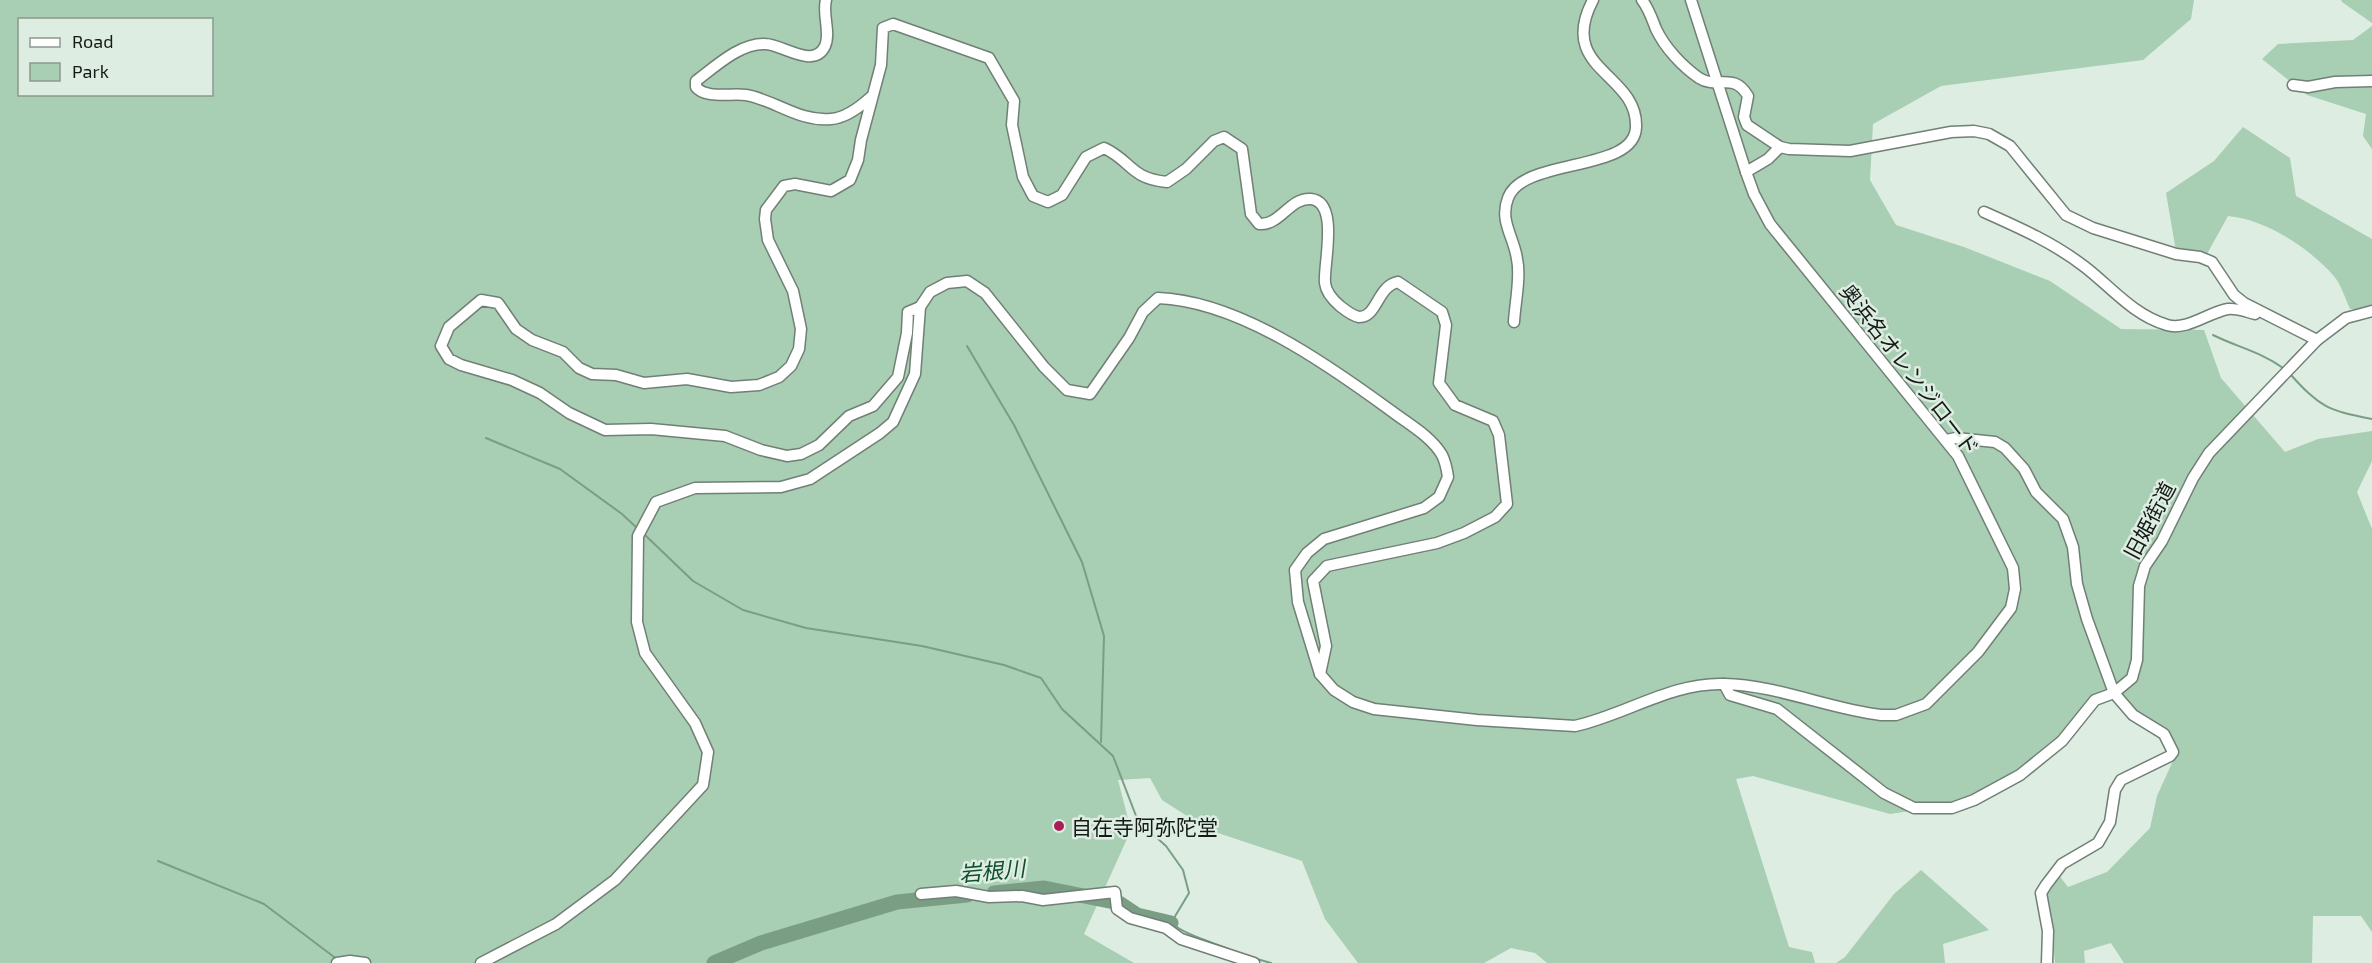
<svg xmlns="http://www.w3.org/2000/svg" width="2372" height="963" viewBox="0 0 2372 963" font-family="'Exo 2','Noto Sans JP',sans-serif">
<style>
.green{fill:#a8ceb3;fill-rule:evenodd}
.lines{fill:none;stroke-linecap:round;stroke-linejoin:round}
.stream{stroke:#799e84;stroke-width:2}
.river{stroke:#799e84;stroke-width:15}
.minor-casing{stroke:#717f75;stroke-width:13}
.minor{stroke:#fff;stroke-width:10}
.poi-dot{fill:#ad1d55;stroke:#ddede2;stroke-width:2}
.labels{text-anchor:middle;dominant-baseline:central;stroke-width:5;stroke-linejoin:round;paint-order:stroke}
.street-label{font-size:21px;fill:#141a16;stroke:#ddede2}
.poi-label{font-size:21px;fill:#141a16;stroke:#ddede2;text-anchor:start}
.water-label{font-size:22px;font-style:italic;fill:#104e2c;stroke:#ddede2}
</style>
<rect width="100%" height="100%" fill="#ddede2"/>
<!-- green -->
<g class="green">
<path d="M0 0H2194L2191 19 2143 60 1941 86 1873 124 1870 180 1896 225 1964 247 2050 281 2121 329 2204 330 2221 378 2285 452 2318 439 2372 431V461L2357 492 2372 529V932L2361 916H2313L2312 963H2124L2111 943 2084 951 2085 963H2055L2052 933 2041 893 2058 874 2068 887 2107 872 2150 828 2157 796 2177 752 2114 693 2101 698 2030 767 1975 796 1937 807 1890 814 1753 776 1736 779 1789 947 1812 952 1815 963H1547L1535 953 1511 948 1484 963H1358L1325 919 1302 861 1209 830 1162 800 1150 778 1118 780 1131 830 1084 934 1134 963H0ZM20 20H212V94H20Z"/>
<path d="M2341 0H2372V23L2342 2Z"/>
<path d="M2372 26V149L2363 136 2366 114 2307 95 2262 59 2278 44 2353 40Z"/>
<path d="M2243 127 2290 158 2296 196 2372 239V309H2350C2345 298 2341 284 2333 275 2309 248 2265 219 2228 216L2207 254 2176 251 2166 193 2214 161Z"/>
<path d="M1921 870 1989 930 1943 944 1945 963H1836L1845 957 1894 894Z"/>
</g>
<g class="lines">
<!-- stream -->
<g class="stream">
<path d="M2213 335C2237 347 2261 352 2283 368"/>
<path d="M967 346 1014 425 1082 562 1104 636 1101 742"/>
<path d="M2290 374C2321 408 2327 410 2372 419"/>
<path d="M486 438 560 469 622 514 637 528"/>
<path d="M644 534 693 581 743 610 806 628 922 646 1004 665 1041 678 1062 709 1113 756 1138 821 1166 846 1183 870 1189 893 1171 923C1189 937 1213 942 1234 951"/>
<path d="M158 861 264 904 338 960"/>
<path d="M1257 959 1271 963"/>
</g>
<!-- river -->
<g class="river">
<path d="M994 893 1044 888 1119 903 1137 915 1171 923"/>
<path d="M714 963 761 943 897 902 967 895"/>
</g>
<!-- minor casing -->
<g class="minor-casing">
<g id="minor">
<path d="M826 0C822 14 831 33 825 46 814 70 782 44 765 44 740 43 716 66 696 81V87C705 99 732 93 746 95 775 100 799 122 831 119 846 118 860 107 871 97"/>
<path d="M1642 0C1649 9 1652 19 1656 29 1665 48 1682 66 1699 78 1718 90 1733 71 1748 96L1744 117 1747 125 1780 147 1789 149 1850 151 1951 132 1974 131 1989 134 2010 146 2066 215 2093 228 2176 254 2200 257 2212 262 2234 295 2244 303 2317 340"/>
<path d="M2293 85 2308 87 2335 82 2372 81"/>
<path d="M1746 172 1768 159 1780 147"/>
<path d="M1984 212C2020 228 2054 243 2085 267 2111 287 2133 315 2167 325 2187 331 2209 312 2228 309 2237 308 2247 312 2255 314"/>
<path d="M920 307 908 312 907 333 898 377 873 406 849 416 819 445 801 454 787 456 761 450 725 436 651 429 605 430 569 413 540 393 512 380 461 365 449 359 441 346 449 327 481 300 498 303 516 329 532 340 563 352 579 368 592 374 616 375 644 383 687 379 731 387 759 385 779 377 791 366 799 349 801 329 793 291 768 240 765 219 766 210 784 186 795 184 831 191 850 180 858 160 861 140 881 65 883 28 893 24 989 58 1014 101 1012 125 1023 177 1033 196 1048 202 1062 195 1086 157 1104 148C1132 161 1129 178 1167 182L1186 169 1214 141 1224 137 1242 149 1251 214 1259 224C1280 226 1290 197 1311 199 1340 202 1323 266 1325 283 1326 292 1333 300 1340 306 1345 310 1353 316 1359 317 1377 318 1377 286 1398 282L1442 312 1446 325 1439 383 1455 405 1493 421 1499 435 1507 504 1495 517 1464 533 1437 543 1327 566 1313 581 1326 646 1320 674"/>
<path d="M1514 322C1515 303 1521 277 1517 259 1514 237 1499 221 1508 198 1523 157 1635 173 1636 127 1638 73 1556 70 1593 0"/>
<path d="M1946 440 1956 438 1995 442 2005 448 2024 469 2036 492 2063 519 2073 547 2077 584 2087 619 2114 693 2133 715 2164 734 2173 752 2170 756 2121 780 2115 790 2110 822 2098 843 2062 864 2046 885 2041 893 2048 931 2047 963"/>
<path d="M1724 684 1730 695 1777 709 1884 793 1914 808H1952L1974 800 2020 775 2062 741 2095 700 2114 693 2132 678 2137 660 2139 586 2145 566 2162 541 2193 478 2209 453 2317 340 2346 318 2372 311"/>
<path d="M921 894 956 891 989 897 1022 896 1043 900 1115 892 1117 909 1130 918 1166 928 1181 939 1254 963"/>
<path d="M337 963 350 961 365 963"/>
<path d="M481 963 556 924 615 880 703 785 708 752 695 723 645 653 637 622 638 536 656 502 695 488 781 487 810 479 880 433 893 422 915 374 920 307 930 292 947 283 967 281 985 293 1044 367 1067 390 1090 394 1129 338 1143 312 1158 298C1238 301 1327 364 1390 410 1407 423 1431 436 1442 455 1445 461 1447 470 1448 477L1439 497 1424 508 1324 539 1307 553 1295 570 1298 602 1320 674 1334 690 1353 702 1374 709 1477 720 1575 726C1625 715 1672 682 1724 684 1777 685 1829 709 1881 715H1896L1926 704 1978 652 2011 608 2015 589 2013 568 1958 456 1770 224 1754 194 1746 172 1691 0"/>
</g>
</g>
<!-- minor -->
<use href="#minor" class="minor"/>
</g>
<!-- markers -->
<circle class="poi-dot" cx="1059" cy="826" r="6"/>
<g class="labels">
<!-- street labels -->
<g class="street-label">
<text transform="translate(1910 369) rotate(52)">奥浜名オレンジロード</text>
<text transform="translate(2149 520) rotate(-62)">旧姫街道</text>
</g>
<!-- poi labels -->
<g class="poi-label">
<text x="1071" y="826">自在寺阿弥陀堂</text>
</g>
<!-- water labels -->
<g class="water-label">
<text transform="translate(992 870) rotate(-5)">岩根川</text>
</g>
</g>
<!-- legend -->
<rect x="18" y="18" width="195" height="78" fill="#ddede2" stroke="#8d9990" stroke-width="1.5"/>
<rect x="30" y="38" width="30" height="9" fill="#ffffff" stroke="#8d9990" stroke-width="1.5"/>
<text x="72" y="48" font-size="18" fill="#141a16">Road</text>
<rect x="30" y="63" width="30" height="18" fill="#a8ceb3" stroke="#8d9990" stroke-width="1.5"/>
<text x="72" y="78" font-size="18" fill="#141a16">Park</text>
</svg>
